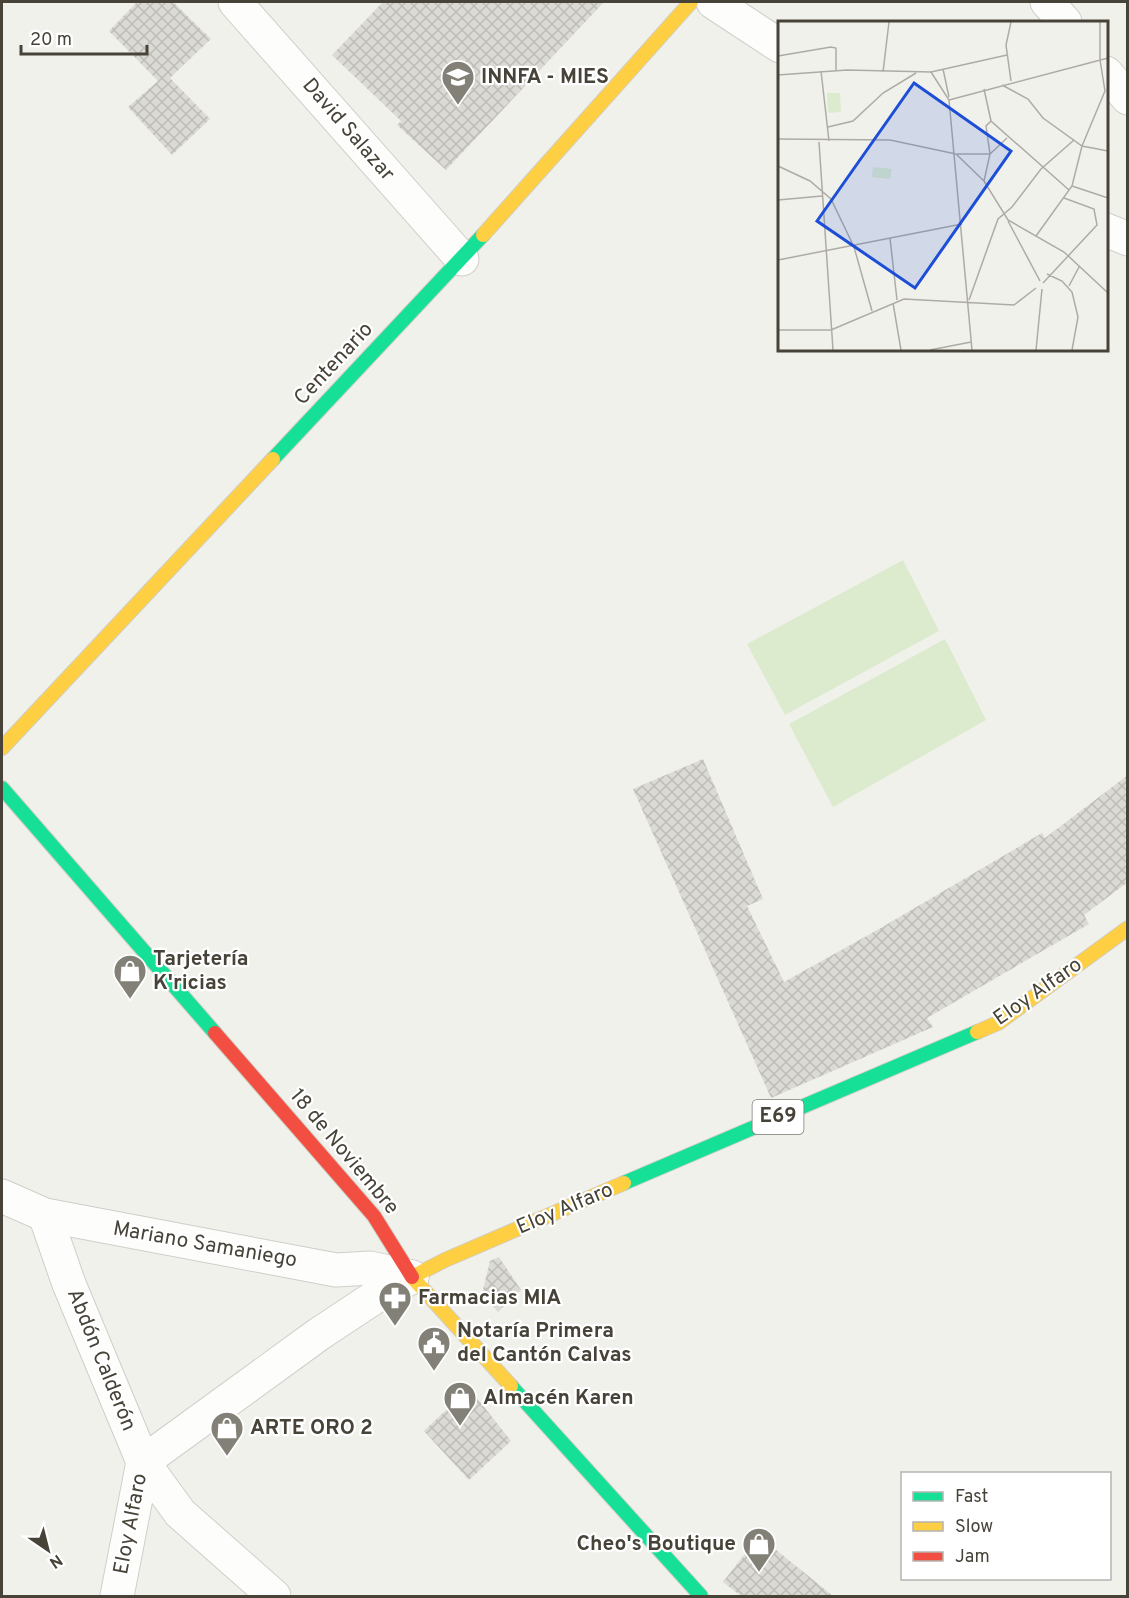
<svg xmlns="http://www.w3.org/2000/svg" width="1129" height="1598" viewBox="0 0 1129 1598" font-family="Overpass,sans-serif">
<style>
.green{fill:#dcebcd}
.building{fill:url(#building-cross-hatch)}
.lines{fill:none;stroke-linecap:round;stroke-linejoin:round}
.street-casing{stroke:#cfcec9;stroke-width:35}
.fast-casing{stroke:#d0cec3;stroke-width:16}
.slow-casing{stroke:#d0cec3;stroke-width:16}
.jam-casing{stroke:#d0cec3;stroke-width:16}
.street{stroke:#fdfdfc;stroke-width:33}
.fast{stroke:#16e098;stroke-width:14}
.slow{stroke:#ffcf43;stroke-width:14}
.jam{stroke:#f24e42;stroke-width:14}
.labels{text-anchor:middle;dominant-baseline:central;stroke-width:4.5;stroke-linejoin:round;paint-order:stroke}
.shield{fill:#fff;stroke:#7e7b74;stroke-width:1.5}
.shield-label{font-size:20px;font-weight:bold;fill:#474338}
.poi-label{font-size:21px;font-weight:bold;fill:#474338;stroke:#fff;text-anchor:start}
.street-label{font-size:21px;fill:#474338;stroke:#fff}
.inset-road{fill:none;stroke:#adaba4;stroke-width:1.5}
.view{fill:#1d4ed8;fill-opacity:0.15;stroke:#1d4ed8;stroke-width:3}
.inset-edge{fill:none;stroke:#474338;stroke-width:3}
</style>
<defs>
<pattern id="building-cross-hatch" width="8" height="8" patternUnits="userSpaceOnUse" patternTransform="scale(1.5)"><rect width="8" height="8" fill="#dbdad4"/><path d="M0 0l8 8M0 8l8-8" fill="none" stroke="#bdbcb7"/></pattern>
</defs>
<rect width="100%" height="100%" fill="#f1f1ec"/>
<!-- green -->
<g class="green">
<path d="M903 560 939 631 785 715 747 644Z"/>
<path d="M945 639 986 720 833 807 789 724Z"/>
</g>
<!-- building -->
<g class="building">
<path d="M137 2H173L211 39 170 78 210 119 172 155 128 107 158 81 109 31Z"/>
<path d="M383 2H604L446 170 397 125 401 121 332 55Z"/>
<path d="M703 759 763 899 747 906 784 982 879 929 1042 833 1045 838 1128 775V882L1084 915 1089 924 927 1018 933 1027 771 1098 633 789Z"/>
<path d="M499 1257 521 1290 498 1312 482 1294 490 1261Z"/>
<path d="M469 1388 511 1441 469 1480 424 1431Z"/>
<path d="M759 1536 833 1596H741L723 1582Z"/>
</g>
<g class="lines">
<!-- street casing -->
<g class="street-casing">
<g id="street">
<path d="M235 2 462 259"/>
<path d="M713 2 780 46"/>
<path d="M1047 2 1065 22"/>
<path d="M1106 73 1128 98"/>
<path d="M1106 230 1128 239"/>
<path d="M2 1196 45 1215 336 1270 370 1268 412 1277"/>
<path d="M45 1215 69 1284 143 1462 180 1513 274 1596"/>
<path d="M117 1596 143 1462 319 1334 381 1293 412 1277"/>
</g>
</g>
<!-- fast casing -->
<g class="fast-casing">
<g id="fast">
<path d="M273 459 483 235"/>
<path d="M2 788 215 1033"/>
<path d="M624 1183 977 1032"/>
<path d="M511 1386 701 1596"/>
</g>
</g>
<!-- slow casing -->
<g class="slow-casing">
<g id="slow">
<path d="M483 235 691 2"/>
<path d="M2 748 273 459"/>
<path d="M977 1032 998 1023 1128 928"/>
<path d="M511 1386 412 1277 445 1260 624 1183"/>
</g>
</g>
<!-- jam casing -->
<g class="jam-casing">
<path id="jam" d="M215 1033 374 1216 412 1277"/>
</g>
<!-- street -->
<use href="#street" class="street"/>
<!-- fast -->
<use href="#fast" class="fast"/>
<!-- slow -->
<use href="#slow" class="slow"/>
<!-- jam -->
<use href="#jam" class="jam"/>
</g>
<!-- icons -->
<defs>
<g id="school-pin" transform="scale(1.725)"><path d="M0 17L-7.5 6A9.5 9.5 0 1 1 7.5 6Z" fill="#828077" stroke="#fff"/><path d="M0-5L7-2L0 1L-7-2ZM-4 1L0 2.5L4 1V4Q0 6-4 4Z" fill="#fff"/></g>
<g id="shop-pin" transform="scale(1.725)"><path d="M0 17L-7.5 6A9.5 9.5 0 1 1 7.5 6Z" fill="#828077" stroke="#fff"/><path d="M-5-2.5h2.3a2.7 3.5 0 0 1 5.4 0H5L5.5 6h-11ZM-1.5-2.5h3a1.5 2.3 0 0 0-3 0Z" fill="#fff"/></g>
<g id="pharmacy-pin" transform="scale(1.725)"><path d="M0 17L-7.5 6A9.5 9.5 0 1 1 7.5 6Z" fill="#828077" stroke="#fff"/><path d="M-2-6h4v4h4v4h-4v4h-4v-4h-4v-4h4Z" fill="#fff"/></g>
<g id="civic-pin" transform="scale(1.725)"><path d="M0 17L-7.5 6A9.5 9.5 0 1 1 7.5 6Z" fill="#828077" stroke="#fff"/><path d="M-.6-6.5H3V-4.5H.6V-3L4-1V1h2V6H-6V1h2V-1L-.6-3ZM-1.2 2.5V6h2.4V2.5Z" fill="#fff"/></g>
</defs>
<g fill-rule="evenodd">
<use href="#school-pin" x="458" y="77"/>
<use href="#shop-pin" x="130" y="971"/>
<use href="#pharmacy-pin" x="395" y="1298"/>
<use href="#civic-pin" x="434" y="1343"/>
<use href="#shop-pin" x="460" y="1398"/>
<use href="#shop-pin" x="227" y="1428"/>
<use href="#shop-pin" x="759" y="1544"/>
</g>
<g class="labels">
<!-- shield labels -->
<rect class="shield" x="752.5" y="1100" width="51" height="34" rx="4.5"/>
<g class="shield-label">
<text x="778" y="1117">E69</text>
</g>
<!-- poi labels -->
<g class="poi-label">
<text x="481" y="77">INNFA - MIES</text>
<text x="153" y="959">Tarjetería<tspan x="153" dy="24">K'ricias</tspan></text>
<text x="418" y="1298">Farmacias MIA</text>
<text x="457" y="1331">Notaría Primera<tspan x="457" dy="24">del Cantón Calvas</tspan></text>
<text x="483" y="1398">Almacén Karen</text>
<text x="250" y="1428">ARTE ORO 2</text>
<text x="736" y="1544" text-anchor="end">Cheo's Boutique</text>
</g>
<!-- street labels -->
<g class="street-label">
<text transform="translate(348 130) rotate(49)">David Salazar</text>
<text transform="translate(334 364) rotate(-47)">Centenario</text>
<text transform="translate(1038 992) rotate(-35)">Eloy Alfaro</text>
<text transform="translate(344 1152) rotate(50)">18 de Noviembre</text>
<text transform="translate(565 1209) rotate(-23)">Eloy Alfaro</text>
<text transform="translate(205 1245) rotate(10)">Mariano Samaniego</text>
<text transform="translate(101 1360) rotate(68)">Abdón Calderón</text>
<text transform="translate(131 1524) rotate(-79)">Eloy Alfaro</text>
</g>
</g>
<!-- overview -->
<g transform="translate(778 21)">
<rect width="330" height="330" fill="#f1f1ec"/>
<path d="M95 146 114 148 112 158 94 156Z" fill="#dcebcd"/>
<path d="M49 72H62L63 91 50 92Z" fill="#dcebcd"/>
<path class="inset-road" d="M0 35 53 26 58 27V50M165 48 171 76M43 50 51 120M105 51 111 1M153 51 171 79 194 329M0 54 69 49 153 51 229 34M233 60 228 24 233 1M224 64 250 78 265 97 304 125 330 130M206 68 213 100 291 169M171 79 330 37M50 106 75 100 105 72 138 52M0 118 112 119 178 133M41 121 55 329M178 133 206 160 230 199 286 231 330 272M179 133H212L229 117M0 145 32 160 53 178 76 226 94 290M206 160 212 133 208 105 213 100M294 165 330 177M0 179 44 175M230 200 262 260M258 215 294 165 304 125 327 70 322 39V1M112 217 119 279M0 239 184 203M269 253 284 260 294 271 300 296 294 329M265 262 319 204 316 188 286 177M291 265 301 246M191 279 220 198 234 186 263 148 296 119M115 282 123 329M0 309H53L126 278 236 284 258 267M152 329 193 321M258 329 264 268"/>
<path class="view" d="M136 62 233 130 137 267 39 200Z"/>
<rect width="330" height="330" class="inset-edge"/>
</g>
<!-- border -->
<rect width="1129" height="1598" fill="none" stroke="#474338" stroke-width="6"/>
<!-- legend -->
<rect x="901" y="1472" width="210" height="108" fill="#ffffff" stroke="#b5b4af" stroke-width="1.5"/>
<rect x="913" y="1492" width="30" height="9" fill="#16e098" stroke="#b5b4af" stroke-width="1.5"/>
<text x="955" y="1502" font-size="18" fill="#474338">Fast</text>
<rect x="913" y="1522" width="30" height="9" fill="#ffcf43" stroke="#b5b4af" stroke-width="1.5"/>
<text x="955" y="1532" font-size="18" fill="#474338">Slow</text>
<rect x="913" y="1552" width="30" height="9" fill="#f24e42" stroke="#b5b4af" stroke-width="1.5"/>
<text x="955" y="1562" font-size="18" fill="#474338">Jam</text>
<!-- north arrow -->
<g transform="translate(48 1550) rotate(145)" stroke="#ffffff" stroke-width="4.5" paint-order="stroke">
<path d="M0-4.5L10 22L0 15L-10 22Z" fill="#474338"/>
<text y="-9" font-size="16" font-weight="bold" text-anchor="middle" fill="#474338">N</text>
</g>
<!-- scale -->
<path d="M21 45v9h126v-9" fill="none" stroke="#474338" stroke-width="3"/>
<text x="30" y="45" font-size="18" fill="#474338" stroke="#ffffff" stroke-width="4.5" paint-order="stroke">20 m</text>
</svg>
